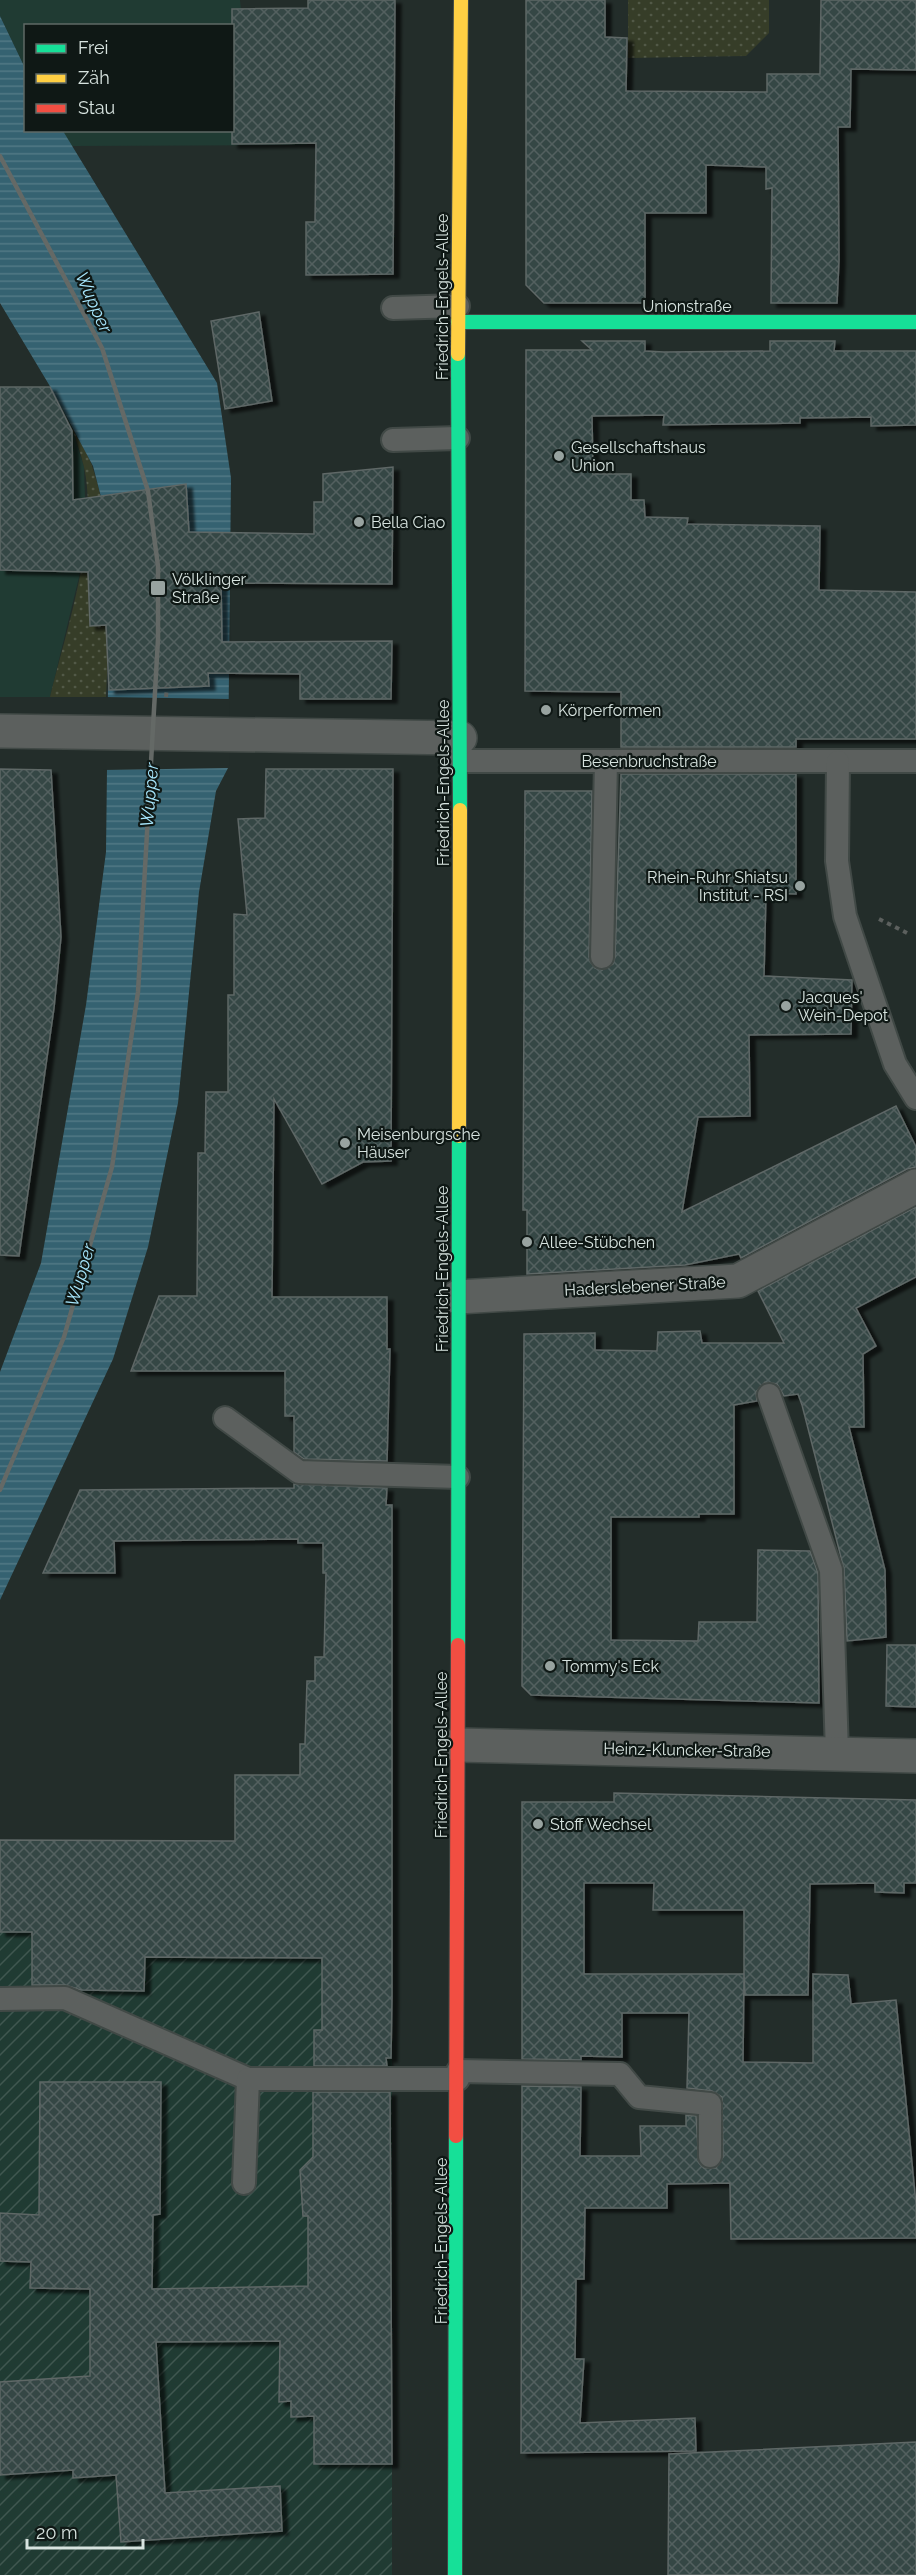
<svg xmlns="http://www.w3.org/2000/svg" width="916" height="2575" viewBox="0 0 916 2575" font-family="Raleway,sans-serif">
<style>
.built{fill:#203b33}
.industrial{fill:url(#industrial-furrows)}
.grass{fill:url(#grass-dots)}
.water{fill:url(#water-rules)}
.pier{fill:#232d2a}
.building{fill:url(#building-cross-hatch);stroke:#5e6766;stroke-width:1.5;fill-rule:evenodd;filter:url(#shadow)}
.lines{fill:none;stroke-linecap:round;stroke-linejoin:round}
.lane-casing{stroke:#414946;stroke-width:26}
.street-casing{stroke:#414946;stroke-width:36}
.fast-casing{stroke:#414946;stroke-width:16}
.slow-casing{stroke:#414946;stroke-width:16}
.jam-casing{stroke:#414946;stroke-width:16}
.path{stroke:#5c605e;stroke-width:4;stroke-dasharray:4.5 4.5;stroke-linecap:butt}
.lane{stroke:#5c605e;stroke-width:22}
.street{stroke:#5c605e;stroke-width:33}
.fast{stroke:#16e098;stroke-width:14}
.slow{stroke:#ffcf43;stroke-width:14}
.jam{stroke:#f24e42;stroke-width:14}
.rail{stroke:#646966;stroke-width:4.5}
.poi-dot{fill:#98a3a0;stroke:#0f1815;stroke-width:2}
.labels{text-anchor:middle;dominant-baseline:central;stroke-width:4.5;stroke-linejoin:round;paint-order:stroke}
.street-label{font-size:16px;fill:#d7e3df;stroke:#0f1815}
.poi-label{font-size:16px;fill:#d7e3df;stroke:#0f1815;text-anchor:start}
.water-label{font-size:18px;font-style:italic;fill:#a7e6fd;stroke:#0f1815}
</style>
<defs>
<pattern id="industrial-furrows" width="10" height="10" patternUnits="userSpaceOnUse" patternTransform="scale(1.5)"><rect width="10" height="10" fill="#203b33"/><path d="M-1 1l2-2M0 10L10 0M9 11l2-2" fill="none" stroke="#405750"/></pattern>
<pattern id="grass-dots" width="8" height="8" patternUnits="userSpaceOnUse" patternTransform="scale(1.5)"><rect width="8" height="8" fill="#363d28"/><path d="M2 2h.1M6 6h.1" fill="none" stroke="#525947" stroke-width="1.8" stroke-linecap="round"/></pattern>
<pattern id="water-rules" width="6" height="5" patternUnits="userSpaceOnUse" patternTransform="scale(1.5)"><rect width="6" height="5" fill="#356271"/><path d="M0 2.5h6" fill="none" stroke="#527885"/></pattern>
<pattern id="building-cross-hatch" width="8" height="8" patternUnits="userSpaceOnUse" patternTransform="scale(1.5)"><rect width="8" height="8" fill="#364645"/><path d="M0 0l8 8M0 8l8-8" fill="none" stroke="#52615f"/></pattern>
<filter id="shadow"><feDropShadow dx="6" dy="4" stdDeviation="1.5" flood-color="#0009"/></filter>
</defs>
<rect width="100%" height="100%" fill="#232d2a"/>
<!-- built -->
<g class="built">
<path d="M0 0H240L241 9H279L306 56 307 145 71 146 62 131 232 130V26H26L25 68 0 16Z"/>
<path d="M0 387 51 388 72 428 84 467 86 528 80 573 50 697H0Z"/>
</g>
<!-- industrial -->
<path class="industrial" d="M0 1841 392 1844V2575H0Z"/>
<!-- grass -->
<g class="grass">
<path d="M628 0H769V33L746 56 628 58Z"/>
<path d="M72 428C79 441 89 455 93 469 117 542 109 621 106 697H50C66 631 99 535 84 467 81 454 76 441 72 428Z"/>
</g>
<!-- water -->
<path class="water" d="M0 16 25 68 26 130 63 131 217 383 231 478 228 768 216 791 199 892 178 1103 148 1247 113 1359 0 1600V1372L41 1263 86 1005 106 852 109 604 108 524 93 466 51 388 0 303Z"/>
<!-- pier -->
<path class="pier" d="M103 697 230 699 229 768 103 770Z"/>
<!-- building -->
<g class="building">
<path d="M308 0H395L393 274 306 275V222H315L316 143 232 144V9L308 8Z"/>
<path d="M526 0H605V37L627 38 626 91 767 92V74H820L821 0H916V70L851 69 850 127H838L839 260 837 303H771L772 188 766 189V167L706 165V213H645V303H544L526 285Z"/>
<path d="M259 312 272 401 225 409 211 321Z"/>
<path d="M582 341H645V351L664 352 770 351V341H835L834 351H916V425L871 426V417L800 418V423L663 425 664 415 592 416 593 474H631V500H644L645 517 688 518 687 524 820 526 819 590 916 592V739H796V747H621V692L525 691 526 350H592Z"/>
<path d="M0 387H50L72 431 73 500 186 484 189 532 314 534V502H323V474L393 467 392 584 221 583 222 642 392 641 391 699H300V674L208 673 209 686 109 690 106 625 90 626 88 572 0 570Z"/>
<path d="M0 769 51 770 61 937 54 1008 19 1256 0 1255Z"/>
<path d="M266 769H393L391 1161 363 1162 322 1184 274 1099 272 1297H387V1349H390L387 1461 304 1459 294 1452V1416H285V1371H131L159 1296H197L198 1153H205L206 1092H228V995H234V914L247 915 238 819 265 818Z"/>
<path d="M621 774H796V894L766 893 764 976 852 980 851 1034 749 1035 750 1116 698 1117 682 1212 896 1106 916 1147V1167L907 1169 741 1258 739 1254 685 1265 527 1274V1210H523L525 791H592L589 957 595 968 602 970 613 964 615 957Z"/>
<path d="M916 1207V1277L856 1308 876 1346 863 1354 864 1427H849L885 1570 886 1637 847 1641 844 1569 802 1405 798 1394 784 1396 777 1384 765 1382 756 1392 757 1401 734 1405V1514H699V1517H611V1640L698 1641 699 1622H757L758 1550 810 1551 818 1573 819 1703 531 1695 522 1686 524 1334 595 1333V1350L657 1351 658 1332 700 1331 702 1343H784L758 1291Z"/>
<path d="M294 1484 387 1488 386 1505H392V1997L391 2058H386L387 2066H314V2030H322V1958L145 1957 144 1991 81 1990 65 1985H32V1932H0V1840L235 1841V1775H300V1744H305L307 1681H315V1657H324L326 1573H323V1543H298V1539L114 1541 115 1573H43L80 1490 294 1488Z"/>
<path d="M887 1645H916V1707L886 1706Z"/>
<path d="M614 1793 916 1800V1883H904V1893L875 1892V1883L810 1884 808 1995H745L744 1974 743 2062 813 2063V1974L848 1975 851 2004 896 2000 916 2204V2238L731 2239 730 2183 667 2184V2208H585L584 2279H576L575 2359H584L580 2423 695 2418 696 2451 521 2453 522 2086 581 2087 580 2156H641L640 2126H686V2115L696 2116 699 2163 704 2168H716L723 2157 722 2097 712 2091 687 2088 689 2013H622V2057L581 2056V2060L522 2059V1802H614ZM584 1883H654L653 1910H744V1974H584Z"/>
<path d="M40 2082H161L160 2214 153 2215 152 2289 308 2286V2216H303L300 2170 313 2157V2092H390L392 2464H314V2416L291 2417V2401L279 2402 280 2341 156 2342 165 2493 280 2486 282 2531 121 2542 116 2475 73 2478V2470L0 2475V2382L90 2376V2289L30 2288 31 2262 0 2261V2213L39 2215Z"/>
<path d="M916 2442V2575H668L669 2454Z"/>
</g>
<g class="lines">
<!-- lane casing -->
<g class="lane-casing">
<g id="lane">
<path d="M393 308 458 306"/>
<path d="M393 440 458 438"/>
<path d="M459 761H916"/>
<path d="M838 762 837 861 845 916 895 1064 916 1098"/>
<path d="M602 957 606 761"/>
<path d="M769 1395 831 1570 837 1753"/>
<path d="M225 1418 299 1472 458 1477"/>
<path d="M0 1999 65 1998 248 2079"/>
<path d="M458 2071 620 2074 639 2097 710 2104V2156"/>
<path d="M244 2183 248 2079H458"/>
</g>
</g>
<!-- street casing -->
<g class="street-casing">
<g id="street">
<path d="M0 731 460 738"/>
<path d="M458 1297 738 1281 916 1186"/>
<path d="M458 1745 916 1756"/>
</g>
</g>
<!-- fast casing -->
<g class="fast-casing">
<g id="fast">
<path d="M458 322H916"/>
<path d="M458 354 460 810"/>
<path d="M458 1645 459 1136"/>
<path d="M455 2575 456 2136"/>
</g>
</g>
<!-- slow casing -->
<g class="slow-casing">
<g id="slow">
<path d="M458 354 461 0"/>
<path d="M459 1136 460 810"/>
</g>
</g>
<!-- jam casing -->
<g class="jam-casing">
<path id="jam" d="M456 2136 458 1645"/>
</g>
<!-- path -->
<g class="path">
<path d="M166 697 167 687"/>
<path d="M879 919 907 933"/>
</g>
<!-- lane -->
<use href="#lane" class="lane"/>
<!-- street -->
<use href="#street" class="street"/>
<!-- fast -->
<use href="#fast" class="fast"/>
<!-- slow -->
<use href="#slow" class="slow"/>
<!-- jam -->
<use href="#jam" class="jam"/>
<!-- rail -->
<path class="rail" d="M0 156 102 348 148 491 158 566V639L138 992 112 1167 64 1337 0 1490"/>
</g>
<!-- markers -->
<g class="poi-dot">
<circle cx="559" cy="456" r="6"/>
<circle cx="359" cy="522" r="6"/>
<rect x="150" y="580" width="16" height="16" rx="3"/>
<circle cx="546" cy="710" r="6"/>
<circle cx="800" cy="886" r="6"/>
<circle cx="786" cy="1006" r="6"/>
<circle cx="345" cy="1143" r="6"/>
<circle cx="527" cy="1242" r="6"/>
<circle cx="550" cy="1666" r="6"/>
<circle cx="538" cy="1824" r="6"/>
</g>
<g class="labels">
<!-- street labels -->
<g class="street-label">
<text transform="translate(442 297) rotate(-90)">Friedrich-Engels-Allee</text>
<text x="687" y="306">Unionstraße</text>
<text x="649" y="761">Besenbruchstraße</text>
<text transform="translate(443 783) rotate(-90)">Friedrich-Engels-Allee</text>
<text transform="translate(442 1269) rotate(-90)">Friedrich-Engels-Allee</text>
<text transform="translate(645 1286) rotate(-3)">Haderslebener Straße</text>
<text transform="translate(687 1750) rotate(1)">Heinz-Kluncker-Straße</text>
<text transform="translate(441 1755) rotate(-90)">Friedrich-Engels-Allee</text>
<text transform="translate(441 2241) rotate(-90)">Friedrich-Engels-Allee</text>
</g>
<!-- poi labels -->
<g class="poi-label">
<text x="571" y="447">Gesellschaftshaus<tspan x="571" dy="18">Union</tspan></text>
<text x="371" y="522">Bella Ciao</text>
<text x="172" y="579">Völklinger<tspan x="172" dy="18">Straße</tspan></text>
<text x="558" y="710">Körperformen</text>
<text x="788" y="877" text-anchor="end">Rhein-Ruhr Shiatsu<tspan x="788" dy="18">Institut - RSI</tspan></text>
<text x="798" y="997">Jacques'<tspan x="798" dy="18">Wein-Depot</tspan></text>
<text x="357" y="1134">Meisenburgsche<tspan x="357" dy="18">Häuser</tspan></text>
<text x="539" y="1242">Allee-Stübchen</text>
<text x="562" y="1666">Tommy's Eck</text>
<text x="550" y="1824">Stoff Wechsel</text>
</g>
<!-- water labels -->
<g class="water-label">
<text transform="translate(94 302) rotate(66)">Wupper</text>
<text transform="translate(149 795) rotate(-85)">Wupper</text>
<text transform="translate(80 1275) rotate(-74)">Wupper</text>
</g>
</g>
<!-- legend -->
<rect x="24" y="24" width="210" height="108" fill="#0f1815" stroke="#5f6966" stroke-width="1.5"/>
<rect x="36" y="44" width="30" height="9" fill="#16e098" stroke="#5f6966" stroke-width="1.5"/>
<text x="78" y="54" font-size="18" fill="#d7e3df">Frei</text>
<rect x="36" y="74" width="30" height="9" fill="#ffcf43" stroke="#5f6966" stroke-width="1.5"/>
<text x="78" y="84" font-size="18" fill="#d7e3df">Zäh</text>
<rect x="36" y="104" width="30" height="9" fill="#f24e42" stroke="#5f6966" stroke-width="1.5"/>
<text x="78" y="114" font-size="18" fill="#d7e3df">Stau</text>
<!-- scale -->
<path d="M27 2539v9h116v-9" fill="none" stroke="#d7e3df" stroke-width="3"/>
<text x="36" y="2539" font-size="18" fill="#d7e3df" stroke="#0f1815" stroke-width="4.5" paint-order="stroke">20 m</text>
</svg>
